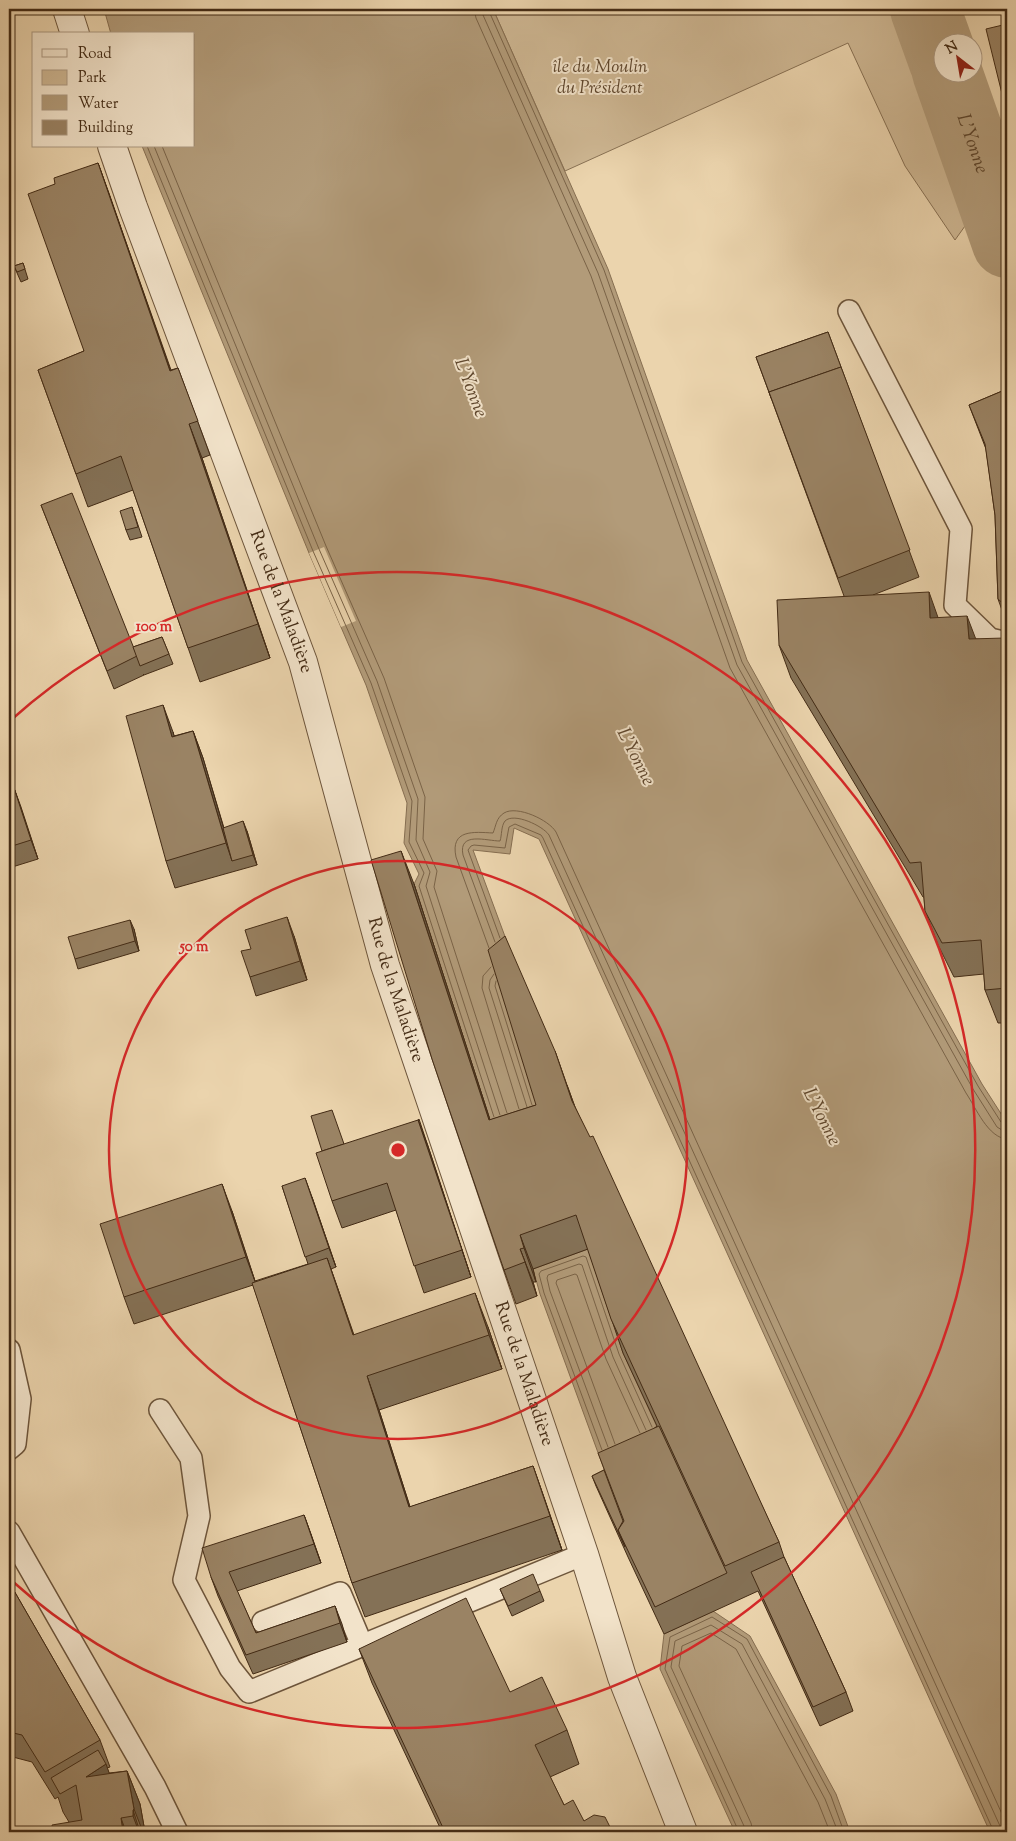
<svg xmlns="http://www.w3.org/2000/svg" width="1016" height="1841" viewBox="0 0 1016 1841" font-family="'Sorts Mill Goudy',serif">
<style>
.green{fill:#ceb793;stroke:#887154}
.water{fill:#b29b79;stroke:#866e51}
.pier{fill:#ebd4ad}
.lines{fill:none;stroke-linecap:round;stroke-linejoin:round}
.shore{stroke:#7a6347;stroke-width:1}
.river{stroke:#b29b79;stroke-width:70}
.lane-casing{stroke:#6d553b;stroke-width:24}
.street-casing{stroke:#6d553b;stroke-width:30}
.lane{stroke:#f2e3ca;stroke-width:21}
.street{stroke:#f2e3ca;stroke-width:28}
.wall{fill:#847156;stroke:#432b15}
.shaded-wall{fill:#6c5c46;stroke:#432b15}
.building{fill:#9a8364;stroke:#432b15}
.ring{fill:none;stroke:#d62828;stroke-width:2.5}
.labels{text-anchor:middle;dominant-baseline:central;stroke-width:4;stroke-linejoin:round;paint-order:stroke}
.park-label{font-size:18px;font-style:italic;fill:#5f472e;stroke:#f2e3ca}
.street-label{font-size:18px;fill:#432b15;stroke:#f2e3ca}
.water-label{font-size:19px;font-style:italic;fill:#5f472e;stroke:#f2e3ca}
.centre{fill:#d62828;stroke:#f2e3ca;stroke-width:2.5}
.ring-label{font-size:15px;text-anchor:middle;font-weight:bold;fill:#d62828;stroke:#f2e3ca;stroke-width:4;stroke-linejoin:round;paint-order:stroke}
</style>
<rect width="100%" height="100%" fill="#ebd4ad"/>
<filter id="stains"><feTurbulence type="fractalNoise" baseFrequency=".004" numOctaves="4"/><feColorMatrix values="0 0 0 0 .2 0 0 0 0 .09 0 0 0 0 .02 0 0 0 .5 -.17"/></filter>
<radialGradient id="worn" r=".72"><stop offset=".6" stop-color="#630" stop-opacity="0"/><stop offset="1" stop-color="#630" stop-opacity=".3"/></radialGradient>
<!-- green -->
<path class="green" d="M493 9H913L948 99 980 205 955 240 905 166 848 43 565 171Z"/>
<!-- water -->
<g class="water">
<path d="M104 9H493L608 269 747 660 982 1084 1007 1123V1832H990L539 839 514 828 510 854 473 850 517 969 548 1139 501 1154 414 884 419 874 404 843 407 803 366 685 309 553 142 146H194V34H111Z"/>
<path d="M588 1249 623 1353 669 1453 608 1480 540 1294 533 1269Z"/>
<path d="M713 1611 750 1636 836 1794 850 1832H735L660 1669 664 1634Z"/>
</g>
<!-- pier -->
<path class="pier" d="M324 547 356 621 341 627 309 553Z"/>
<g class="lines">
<!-- shore -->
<g class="shore">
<path d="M474 9 476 18 591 276 730 668 966 1093C976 1108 988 1138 1007 1139"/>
<path d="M482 9 483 15 598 273 737 665 973 1089 997 1127 1002 1130 1007 1131"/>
<path d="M488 9 604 270 742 662 978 1086 1001 1122 1007 1125"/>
<path d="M147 146 313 551 371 683 412 801 409 842 424 873 419 886 494 1117"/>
<path d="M154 146 319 549 377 681 418 799 416 840 430 872 426 886 500 1115"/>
<path d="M162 146 326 546 384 678 425 797 423 839 437 871 434 887 507 1113"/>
<path d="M500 938 468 850 471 846 474 845 505 848 509 827 515 824 541 835 543 838 994 1832"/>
<path d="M495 942 463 855C458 831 487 841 500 841 502 835 501 826 505 821 514 812 543 826 549 835L1000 1826 1001 1832"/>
<path d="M489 948 456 857C450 829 474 832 493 833 496 826 496 818 504 813 517 805 549 820 556 832L1007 1825"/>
<path d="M491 967 483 976 482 988 519 1109"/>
<path d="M494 974 490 980 489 988 527 1107"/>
<path d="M496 981 495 986 532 1105"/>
<path d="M615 1444 558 1288 556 1283 557 1280 575 1274 577 1275 606 1359 640 1433"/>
<path d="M608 1447 550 1291 547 1278 548 1275 579 1264 582 1265 613 1357 646 1430"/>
<path d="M602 1450 544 1293 539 1274 541 1271 583 1256 586 1257 619 1354 652 1427"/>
<path d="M739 1832 665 1669 670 1637 712 1617 747 1639 831 1796 844 1832"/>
<path d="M745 1832 744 1826 671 1667 675 1641 711 1625 742 1644 825 1799 838 1832"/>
<path d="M753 1832 751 1823 679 1666 682 1646 711 1633 736 1649 818 1802 830 1832"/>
</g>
<!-- river -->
<g class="river">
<path d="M925 9 944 62"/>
<path id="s1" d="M947 72 1007 243"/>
</g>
<!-- lane casing -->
<g class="lane-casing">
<g id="lane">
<path d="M849 311 961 529 955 605 990 639 1007 643"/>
<path d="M9 1350 20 1399 15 1444 9 1449"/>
<path d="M160 1410 191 1458 199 1516 184 1580 230 1668 249 1692 584 1554"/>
<path d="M9 1532 155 1787 177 1832"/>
<path d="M263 1622 340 1593 362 1645"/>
</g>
</g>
<!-- street casing -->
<g class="street-casing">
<g id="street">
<path d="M67 9 75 34"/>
<path id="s2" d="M112 146 133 207 303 662 385 965 584 1554 622 1677 683 1832"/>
</g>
</g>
<!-- lane -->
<use href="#lane" class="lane"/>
<!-- street -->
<use href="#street" class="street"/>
</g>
<!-- wall -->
<g class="wall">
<path d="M98 163 171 370 178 368 210 455 202 458 270 658 200 682 133 490 88 507 38 370 84 351 55 184Z"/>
<path d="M23 263 28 279 21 282 14 266Z"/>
<path d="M828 332 919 577 873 595 938 618 976 639 1007 643V1023H998L985 990 984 974 954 977 938 945 925 911 924 897H923L791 678 779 645 844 596 756 357Z"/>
<path d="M1007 389V624L998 599 995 515 986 449 969 405Z"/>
<path d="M41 505 133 647 162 637 173 664 144 675 143 674 144 675 114 689Z"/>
<path d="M132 507 142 537 130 540 126 530Z"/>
<path d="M193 731 203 758 224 828 247 831 257 865 175 888 166 861 173 732 174 736Z"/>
<path d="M14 788 38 859 9 868V789Z"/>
<path d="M414 884 490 1120 536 1105 567 1085 575 1107 779 1542 784 1557 846 1692 853 1711 820 1726 758 1591 664 1634 628 1557 596 1486 592 1476 604 1470 657 1426 623 1353 588 1249 533 1269 536 1282H533L537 1296 516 1304 504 1270Z"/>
<path d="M134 929 139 951 78 969 75 959Z"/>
<path d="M294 936 307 980 256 996 250 977Z"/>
<path d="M419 1119 471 1277 424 1293 396 1210 342 1228 332 1201Z"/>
<path d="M282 1186 312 1197 336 1267 331 1269 354 1335 488 1327 502 1369 379 1410 410 1507 533 1466 562 1550 365 1617 352 1583 253 1285 134 1324 124 1297 232 1211 255 1281 308 1264Z"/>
<path d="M304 1515 321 1563 237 1591 256 1633 335 1606 347 1642 253 1674 218 1596 211 1577Z"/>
<path d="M9 1582 100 1740 110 1767 107 1768 109 1773 127 1771 140 1804 145 1832H53L69 1822 63 1812 58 1797 55 1799 32 1762 9 1756Z"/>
<path d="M500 1589 540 1591 544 1601 512 1616Z"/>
<path d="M359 1649 510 1692 567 1730 579 1764 550 1777 564 1805 584 1821 610 1827 612 1832H442L372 1683Z"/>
</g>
<!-- shaded-wall -->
<g class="shaded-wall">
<path d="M98 163 110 196 182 404 170 371Z"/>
<path d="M189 424 202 458 270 658 258 624Z"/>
<path d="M929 592 941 626 930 618Z"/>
<path d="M967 616 980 650 969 639Z"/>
<path d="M1005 638 1007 643V662V661Z"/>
<path d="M163 705 173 732 182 764 172 737Z"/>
<path d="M193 731 203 758 233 860 232 861 226 843Z"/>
<path d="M14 788 21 807 38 859 31 840Z"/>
<path d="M243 821 247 831 257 865 253 855Z"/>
<path d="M401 851 414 884 501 1154 489 1120Z"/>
<path d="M287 917 294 936 307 980 300 961Z"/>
<path d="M130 920 134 929 139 951 135 941Z"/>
<path d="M555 1051 567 1085 585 1135 572 1101Z"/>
<path d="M418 1120 428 1146 471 1277 462 1250Z"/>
<path d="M305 1178 312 1197 336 1267 329 1248Z"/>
<path d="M222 1184 232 1211 256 1284 246 1257Z"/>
<path d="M520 1235 533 1269 536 1282 524 1248Z"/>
<path d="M520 1249 533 1282 537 1296 525 1262Z"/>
<path d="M327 1258 339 1292 365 1369 353 1335Z"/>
<path d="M475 1293 488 1327 502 1369 489 1335Z"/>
<path d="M367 1376 379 1410 421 1541 409 1507Z"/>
<path d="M533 1466 545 1500 562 1550 550 1516Z"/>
<path d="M304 1515 311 1534 321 1563 314 1544Z"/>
<path d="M335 1606 342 1624 347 1642 340 1623Z"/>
<path d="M106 1764 118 1798 86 1777Z"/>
<path d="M127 1771 140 1804 145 1832H143L134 1809Z"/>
<path d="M133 1810 140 1832H139L133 1816Z"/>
<path d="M121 1818 126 1832H123Z"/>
<path d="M610 1827 612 1832H606Z"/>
</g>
<!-- building -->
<g class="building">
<path d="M1007 24V114L986 29Z"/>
<path d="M98 163 170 371 178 368 198 421 189 424 258 624 188 648 121 456 76 474 38 370 84 351 28 194 55 184 54 178Z"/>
<path d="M23 263 25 269 17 272 14 266Z"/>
<path d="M828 332 841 367 769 392 772 400 756 357Z"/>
<path d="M841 367 910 550 838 578 769 392Z"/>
<path d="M1007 389V607L998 599 995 515 985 444 969 405Z"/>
<path d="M72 493 137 656 107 671 41 505Z"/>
<path d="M132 507 138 527 126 530 120 511Z"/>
<path d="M929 592 930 618 967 616 969 639 1005 638 1007 661V988L985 990 981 940 942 943 925 911 921 862 910 863 779 645 777 600Z"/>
<path d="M162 637 169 654 140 666 133 647Z"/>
<path d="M163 705 172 737 193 731 226 843 166 861 126 716Z"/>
<path d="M14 788 31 840 9 847V789Z"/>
<path d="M243 821 253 855 232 861 223 828Z"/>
<path d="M401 851 489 1120 536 1105 488 950 505 936 555 1051 572 1101 590 1137 593 1136 779 1542 725 1566 611 1319 576 1215 520 1235 524 1248 520 1249 525 1262 504 1270 432 1059 371 860Z"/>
<path d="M287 917 300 961 250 977 241 951 251 949 245 930Z"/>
<path d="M130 920 135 941 75 959 68 937Z"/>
<path d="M332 1110 344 1144 322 1151 311 1116Z"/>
<path d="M418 1120 462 1250 414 1266 387 1183 332 1201 316 1153Z"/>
<path d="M305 1178 329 1248 305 1257 282 1186Z"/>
<path d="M222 1184 246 1257 124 1297 100 1224Z"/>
<path d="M327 1258 353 1335 475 1293 489 1335 367 1376 409 1507 533 1466 550 1516 352 1583 252 1283Z"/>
<path d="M659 1426 727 1573 655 1607 618 1530 624 1521 598 1453Z"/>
<path d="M604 1470 623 1521 618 1530 625 1547 592 1476Z"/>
<path d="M304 1515 314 1544 229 1572 256 1633 335 1606 340 1623 246 1655 211 1577 202 1548Z"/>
<path d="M784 1557 846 1692 813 1707 751 1572Z"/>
<path d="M533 1574 540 1591 508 1606 500 1589Z"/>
<path d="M9 1582 100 1740 45 1772 22 1735 9 1732Z"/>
<path d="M466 1598 510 1692 542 1677 567 1730 535 1745 564 1805 573 1800 584 1821 594 1815 605 1817 610 1827 606 1832H445L359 1649Z"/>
<path d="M98 1750 106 1764 86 1777 127 1771 134 1809 133 1810V1816L121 1818 123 1832H53L52 1825 82 1820 76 1785 60 1794 51 1778Z"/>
</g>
<!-- distance rings -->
<g class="ring">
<circle cx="398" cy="1150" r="289"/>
<path d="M11 720A578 578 0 1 1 11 1580"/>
</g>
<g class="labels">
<!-- park labels -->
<g class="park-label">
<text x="600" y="68">île du Moulin<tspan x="600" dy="21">du Président</tspan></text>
</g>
<!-- street labels -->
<g class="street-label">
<text stroke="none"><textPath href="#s2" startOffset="486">Rue de la Maladière</textPath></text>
<text stroke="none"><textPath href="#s2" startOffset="891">Rue de la Maladière</textPath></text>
<text stroke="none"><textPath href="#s2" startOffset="1296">Rue de la Maladière</textPath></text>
</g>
<!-- water labels -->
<g class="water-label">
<text stroke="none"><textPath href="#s1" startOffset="76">L'Yonne</textPath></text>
<text transform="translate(470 388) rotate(69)">L'Yonne</text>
<text transform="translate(635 757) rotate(63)">L'Yonne</text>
<text transform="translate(821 1117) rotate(63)">L'Yonne</text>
</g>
</g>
<circle cx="398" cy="1150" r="8" class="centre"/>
<g class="ring-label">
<text x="154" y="631">100 m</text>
<text x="194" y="951">50 m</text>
</g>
<!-- margin -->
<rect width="1016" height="1841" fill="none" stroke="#ebd4ad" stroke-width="30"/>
<rect x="10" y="10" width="996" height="1821" fill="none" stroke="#432b15" stroke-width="2.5"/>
<rect x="15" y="15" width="986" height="1811" fill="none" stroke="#432b15"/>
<!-- legend -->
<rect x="32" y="32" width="162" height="115" fill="#f2e3ca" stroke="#ac9982"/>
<rect x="42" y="49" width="25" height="8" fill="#f2e3ca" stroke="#ac9982"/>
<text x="78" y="58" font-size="15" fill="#432b15">Road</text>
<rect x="42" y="70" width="25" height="15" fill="#ceb793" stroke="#ac9982"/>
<text x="78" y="82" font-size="15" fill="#432b15">Park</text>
<rect x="42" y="95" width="25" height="15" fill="#b29b79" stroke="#ac9982"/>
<text x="78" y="108" font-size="15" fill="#432b15">Water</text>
<rect x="42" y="120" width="25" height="15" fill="#9a8364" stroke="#ac9982"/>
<text x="78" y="132" font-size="15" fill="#432b15">Building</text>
<!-- north arrow -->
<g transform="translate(958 58) rotate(329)"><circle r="24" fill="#f2e3ca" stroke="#ac9982"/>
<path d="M0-4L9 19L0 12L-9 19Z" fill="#8f2418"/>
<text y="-8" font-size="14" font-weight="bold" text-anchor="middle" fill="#432b15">N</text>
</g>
<rect width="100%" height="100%" filter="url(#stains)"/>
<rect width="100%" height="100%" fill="url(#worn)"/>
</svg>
